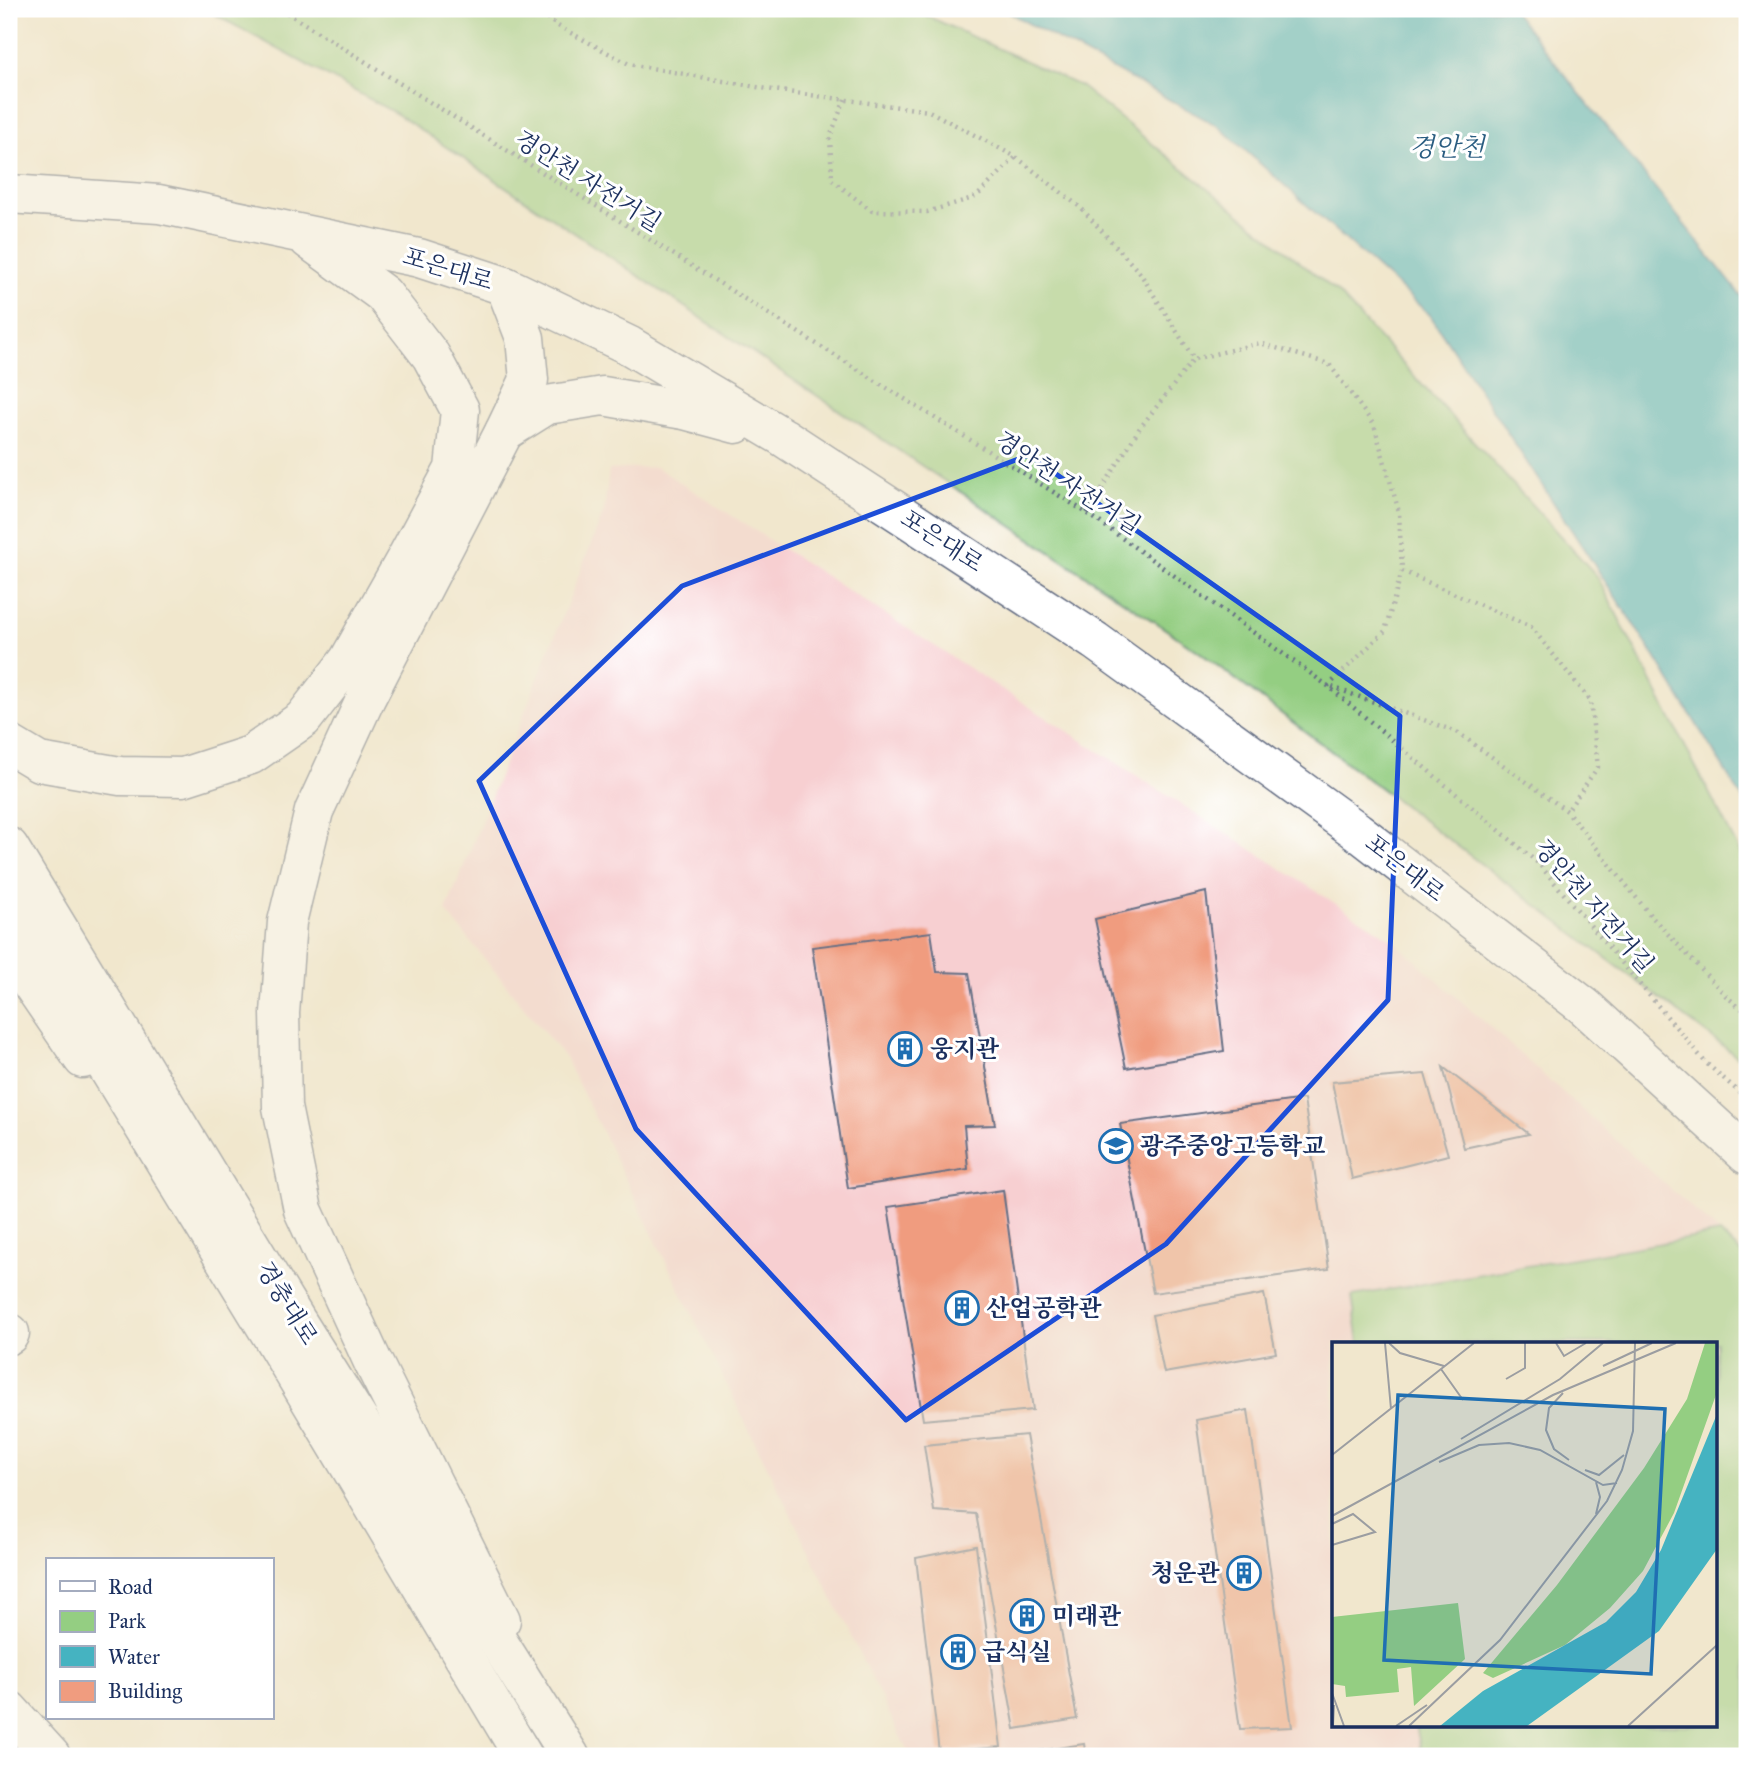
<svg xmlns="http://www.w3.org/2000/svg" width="1756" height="1765" viewBox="0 0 1756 1765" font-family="'IM FELL Great Primer','Noto Serif KR',serif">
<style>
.built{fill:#f7cfd1;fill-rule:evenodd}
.green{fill:#94ce82;stroke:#587e70;stroke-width:2}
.water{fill:#45b3c1;stroke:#307190;stroke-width:2}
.building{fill:#f09c7f}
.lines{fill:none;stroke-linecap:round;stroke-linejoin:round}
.minor-casing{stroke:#666f85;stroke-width:41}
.major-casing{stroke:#666f85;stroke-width:41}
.path{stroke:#666f85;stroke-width:4.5;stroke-dasharray:2 5;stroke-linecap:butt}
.minor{stroke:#fff;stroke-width:38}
.major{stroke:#fff;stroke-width:38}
.marked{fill:none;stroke:#1d4ed8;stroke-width:5;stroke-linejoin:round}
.labels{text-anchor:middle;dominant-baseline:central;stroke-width:6;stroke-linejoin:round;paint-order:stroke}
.street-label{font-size:24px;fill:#1b2f5e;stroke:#fff}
.poi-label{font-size:24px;font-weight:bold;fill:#1b2f5e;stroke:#fff;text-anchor:start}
.water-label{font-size:26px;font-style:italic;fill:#2a5d81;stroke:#fff}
.inset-road{fill:none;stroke:#9b9da1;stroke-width:2}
.view{fill:#1f6fb2;fill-opacity:0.15;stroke:#1f6fb2;stroke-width:3.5}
.inset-edge{fill:none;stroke:#1b2f5e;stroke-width:3.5}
</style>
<rect width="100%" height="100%" fill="#fff"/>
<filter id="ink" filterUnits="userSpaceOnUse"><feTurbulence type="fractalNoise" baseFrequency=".0143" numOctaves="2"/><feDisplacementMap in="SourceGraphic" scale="14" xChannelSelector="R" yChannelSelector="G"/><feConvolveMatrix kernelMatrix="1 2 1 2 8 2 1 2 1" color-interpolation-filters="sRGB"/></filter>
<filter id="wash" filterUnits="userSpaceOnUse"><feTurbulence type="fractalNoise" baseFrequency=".00686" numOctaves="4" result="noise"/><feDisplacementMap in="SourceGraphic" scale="28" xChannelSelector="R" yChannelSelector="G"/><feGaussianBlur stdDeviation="1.57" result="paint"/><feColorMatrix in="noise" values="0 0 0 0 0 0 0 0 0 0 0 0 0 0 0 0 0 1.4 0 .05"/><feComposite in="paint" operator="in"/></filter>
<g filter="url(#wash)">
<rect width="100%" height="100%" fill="#f1e7cd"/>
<!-- built -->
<path class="built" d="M656 467 1394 941 1720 1233 1747 1259V1756H910L566 1059 446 911 604 511 609 470ZM1334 1343H1716V1725H1334Z"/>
<!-- green -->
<g class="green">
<path d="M205 9H912L1080 86 1337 292 1597 576 1747 866V1064L1198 651 397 114Z"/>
<path d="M1720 1233 1747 1259V1756H1422L1416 1725H1716V1343H1359L1352 1296Z"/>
</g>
<!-- water -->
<path class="water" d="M1002 9H1512L1747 303V806L1655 657 1430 315 1218 126Z"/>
<g id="blocks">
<!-- building -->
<g class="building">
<path d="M1206 892 1224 1051 1126 1068 1095 919Z"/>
<path d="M931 932 937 972 969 973 995 1125 964 1126 968 1169 848 1188 812 947Z"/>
<path d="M1443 1067 1529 1134 1464 1148Z"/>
<path d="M1425 1074 1448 1155 1352 1179 1332 1082Z"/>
<path d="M1304 1099 1329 1269 1153 1293 1120 1124Z"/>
<path d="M1003 1190 1033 1410 923 1420 888 1207Z"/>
<path d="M1264 1294 1276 1353 1164 1373 1152 1315Z"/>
<path d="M1248 1410 1292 1727 1240 1729 1196 1420Z"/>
<path d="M1026 1435 1077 1719 1015 1729 976 1514 934 1511 924 1445Z"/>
<path d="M976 1546 1001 1747 939 1752 916 1558Z"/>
<path d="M1084 1744 1086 1756H1019L1018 1754Z"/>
<path d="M1244 1752H1303L1304 1756H1245Z"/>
</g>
</g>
</g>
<g filter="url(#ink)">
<use href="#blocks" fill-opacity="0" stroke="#666f85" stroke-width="2"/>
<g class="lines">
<!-- minor casing -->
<g class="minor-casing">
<g id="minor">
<path d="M9 194 159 204 419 258 505 286 630 346 783 437 1095 641 1357 831 1585 1007 1747 1155"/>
<path d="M504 432 547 405 603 396 684 410 736 424"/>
<path d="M9 744 39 762 120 776 183 777 251 755 303 719 348 661 405 560 454 469 460 410 431 356 383 294 309 240"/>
<path d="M9 951 83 1059"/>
<path d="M9 1335 10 1333"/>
<path d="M501 1620 372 1360 303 1210 282 1107 280 1013 287 922 314 811 366 698 504 432 529 380 525 338 505 286"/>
<path d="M9 1710 51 1756"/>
</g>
</g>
<!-- major casing -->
<g class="major-casing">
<g id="major">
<path d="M9 847 296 1320 570 1756"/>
<path d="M9 907 271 1335 523 1756"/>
</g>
</g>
<!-- path -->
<g class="path">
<path d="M281 9 1087 513 1328 686 1538 863 1706 1063 1747 1099"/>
<path d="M536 9 556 25 629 64 773 90 929 111 1016 157 1081 208 1140 273 1194 359"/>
<path d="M845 99 830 137 832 180 872 211 927 212 976 197 1016 157"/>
<path d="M1087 513 1139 429 1194 359 1260 343 1329 364 1374 425 1399 512 1402 571 1385 631 1328 686"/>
<path d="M1402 571 1531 627 1590 700 1598 767 1567 811"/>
<path d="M1332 687 1457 732 1567 811 1651 916 1727 997 1747 1013"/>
</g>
<!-- minor -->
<use href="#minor" class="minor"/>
<!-- major -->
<use href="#major" class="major"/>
</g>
</g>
<!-- marked area -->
<path d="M0 0H1756V1765H0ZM1029 455 1400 716 1388 1000 1166 1244 906 1420 636 1129 479 781 682 586Z" fill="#f1e7cd" fill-opacity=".55" fill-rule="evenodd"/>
<path class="marked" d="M1029 455 1400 716 1388 1000 1166 1244 906 1420 636 1129 479 781 682 586Z"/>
<!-- icons -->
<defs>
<g id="building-ring" transform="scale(1.75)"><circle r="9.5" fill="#fff" stroke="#1f6fb2" stroke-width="1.5"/><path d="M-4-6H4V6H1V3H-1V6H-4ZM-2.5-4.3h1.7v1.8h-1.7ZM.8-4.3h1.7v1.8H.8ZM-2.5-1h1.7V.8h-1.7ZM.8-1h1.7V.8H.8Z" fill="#1f6fb2"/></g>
<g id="school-ring" transform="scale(1.75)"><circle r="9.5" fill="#fff" stroke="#1f6fb2" stroke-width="1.5"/><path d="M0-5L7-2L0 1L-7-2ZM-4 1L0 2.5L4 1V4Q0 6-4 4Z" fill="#1f6fb2"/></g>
</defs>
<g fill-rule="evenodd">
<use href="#building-ring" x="905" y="1049"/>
<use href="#school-ring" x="1116" y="1146"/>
<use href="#building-ring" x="962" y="1308"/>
<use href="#building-ring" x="1244" y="1573"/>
<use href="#building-ring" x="1027" y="1616"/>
<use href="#building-ring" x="958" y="1652"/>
</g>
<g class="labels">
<!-- street labels -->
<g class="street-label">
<text transform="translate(588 181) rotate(32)">경안천 자전거길</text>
<text transform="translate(448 269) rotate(17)">포은대로</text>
<text transform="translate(1068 483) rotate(33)">경안천 자전거길</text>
<text transform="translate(942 541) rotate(33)">포은대로</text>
<text transform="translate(1405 868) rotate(38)">포은대로</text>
<text transform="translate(1594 906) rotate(49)">경안천 자전거길</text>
<text transform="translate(287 1303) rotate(58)">경충대로</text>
</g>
<!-- poi labels -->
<g class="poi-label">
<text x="930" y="1049">웅지관</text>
<text x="1140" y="1146">광주중앙고등학교</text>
<text x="986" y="1308">산업공학관</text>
<text x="1220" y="1573" text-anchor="end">청운관</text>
<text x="1052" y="1616">미래관</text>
<text x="982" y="1652">급식실</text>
</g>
<!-- water labels -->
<g class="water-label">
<text x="1447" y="147">경안천</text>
</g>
</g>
<!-- overview -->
<g transform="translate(1332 1342)">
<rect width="385" height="385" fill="#f1e7cd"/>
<path d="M373 1H385V50L342 171 311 229 278 266 233 303 161 336 151 331 225 243 312 126 355 57ZM126 261 133 317 82 364 79 325 65 327 67 350 14 355 13 344 0 342V275Z" fill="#94ce82"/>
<path d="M385 72V207L327 289 195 384H108L151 349 274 280 304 250 329 208Z" fill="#45b3c1"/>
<path class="inset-road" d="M53 1 59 67M57 1 68 11 112 24M224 1 232 14 254 1M0 10V60M271 24 320 1M109 27 131 58M174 37 193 26V1M231 51 217 66 214 88 222 107 237 118M129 97 228 37 271 1M0 113 142 1M107 120 147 103 177 101 208 108 271 143 285 141M253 128 267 133 292 113M264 172 268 155 264 140M0 174 221 53 344 1M0 182 21 172 43 190 0 203M0 351 12 384M1 384 2 363M64 384 95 363M77 384 168 298 275 159 290 128 301 89 303 1M296 384 385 303"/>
<path class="view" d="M66 53 333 67 319 332 52 318Z"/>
<rect width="385" height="385" class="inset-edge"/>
</g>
<!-- margin -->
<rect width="1756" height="1765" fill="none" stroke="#fff" stroke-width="35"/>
<!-- legend -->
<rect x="46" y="1558" width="228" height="161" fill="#ffffff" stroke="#a4acbf" stroke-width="2"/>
<rect x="60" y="1581" width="35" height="10" fill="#ffffff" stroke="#a4acbf" stroke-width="2"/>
<text x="108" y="1594" font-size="21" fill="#1b2f5e">Road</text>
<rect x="60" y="1611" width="35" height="21" fill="#94ce82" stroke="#a4acbf" stroke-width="2"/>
<text x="108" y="1628" font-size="21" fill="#1b2f5e">Park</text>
<rect x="60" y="1646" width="35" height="21" fill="#45b3c1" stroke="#a4acbf" stroke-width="2"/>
<text x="108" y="1664" font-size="21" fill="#1b2f5e">Water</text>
<rect x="60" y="1681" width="35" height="21" fill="#f09c7f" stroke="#a4acbf" stroke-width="2"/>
<text x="108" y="1698" font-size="21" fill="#1b2f5e">Building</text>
</svg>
